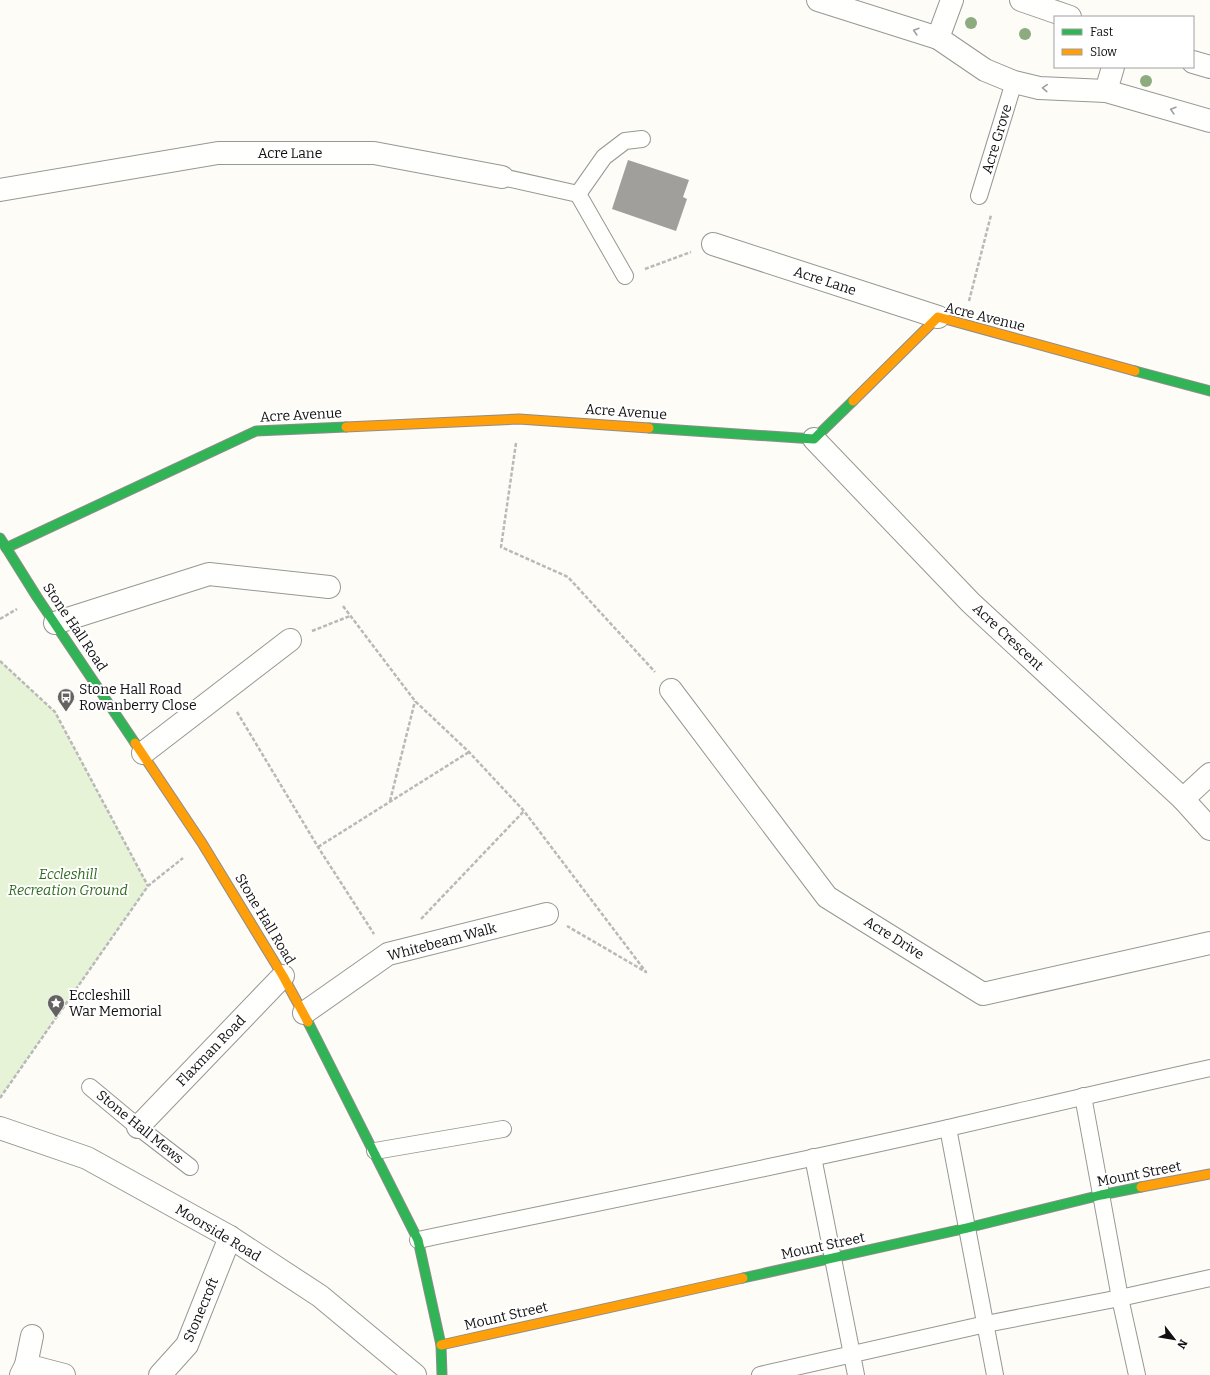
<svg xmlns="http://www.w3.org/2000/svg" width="1210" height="1375" viewBox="0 0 1210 1375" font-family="Bitter,serif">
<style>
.green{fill:#e7f3d7}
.building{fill:#a19f9c}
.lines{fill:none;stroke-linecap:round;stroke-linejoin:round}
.lane-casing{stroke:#979795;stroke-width:18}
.street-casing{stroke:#979795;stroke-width:24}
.fast-casing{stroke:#8e8d8b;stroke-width:11}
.slow-casing{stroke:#8e8d8b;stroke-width:11}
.path{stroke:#b9b9b8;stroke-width:2.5;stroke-dasharray:4 2;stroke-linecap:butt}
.lane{stroke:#fffffe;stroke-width:16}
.street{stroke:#fffffe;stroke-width:22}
.fast{stroke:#30b455;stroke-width:9}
.slow{stroke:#ff9f0a;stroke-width:9}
.tree{fill:#8cac80}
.oneway{stroke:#a0a09f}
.labels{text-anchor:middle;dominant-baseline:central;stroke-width:4;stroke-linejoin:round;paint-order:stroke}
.street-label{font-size:14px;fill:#111;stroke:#fff}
.poi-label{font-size:14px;fill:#111;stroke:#fff;text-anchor:start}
.park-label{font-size:14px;font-style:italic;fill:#2f6b1f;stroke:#fff}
</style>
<rect width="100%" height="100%" fill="#fdfcf7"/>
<!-- green -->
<path class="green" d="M0 661 55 712 148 886 0 1098Z"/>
<!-- building -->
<path class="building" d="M628 160 689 180 683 197 687 199 676 231 612 209Z"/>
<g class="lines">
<!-- lane casing -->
<g class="lane-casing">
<g id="lane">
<path d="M502 177 578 194 625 276"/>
<path d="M578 194 604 157 625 141 642 139"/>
<path d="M979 196 1014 82"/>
<path d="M90 1087 138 1127 190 1167"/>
<path d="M1083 1096 1120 1298 1137 1375"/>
<path d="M948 1128 995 1375"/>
<path d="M375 1151 503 1129"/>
<path d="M813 1157 856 1375"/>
<path d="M418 1240C595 1203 772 1168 948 1128 1035 1108 1123 1087 1210 1068"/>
<path d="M760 1375 986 1324 1120 1298 1210 1278"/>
</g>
</g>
<!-- street casing -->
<g class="street-casing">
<g id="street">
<path d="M818 0 938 38 985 70 1014 82 1039 88 1106 91 1210 121"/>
<path d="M1021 0 1070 17"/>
<path d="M938 38 952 0"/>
<path d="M1193 62 1210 67"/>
<path d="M1106 91 1113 67"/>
<path d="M0 190 218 153H374L502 177"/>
<path d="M713 244 938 317"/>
<path d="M814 439 971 603 1183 799 1210 829"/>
<path d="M55 623 209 574 329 587"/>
<path d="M671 690 827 897 983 994 1210 943"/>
<path d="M143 753 290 640"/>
<path d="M1183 799 1210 774"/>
<path d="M304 1013 388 954 547 914"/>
<path d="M138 1127 283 976"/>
<path d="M0 1128 87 1158 230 1237 320 1296 415 1375"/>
<path d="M26 1365 64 1375"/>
<path d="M21 1375 26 1365 32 1336"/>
<path d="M160 1375 187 1345 230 1237"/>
</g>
</g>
<!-- fast casing -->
<g class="fast-casing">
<g id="fast">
<path d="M1135 371 1210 391"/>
<path d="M649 428 814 439 853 401"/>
<path d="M0 538 37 597 135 743"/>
<path d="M6 548 256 431 346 427"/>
<path d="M308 1022 418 1240 441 1345 442 1375"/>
<path d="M743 1278 967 1228 1101 1195 1141 1187"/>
</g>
</g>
<!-- slow casing -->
<g class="slow-casing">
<g id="slow">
<path d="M853 401 938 317 1135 371"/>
<path d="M346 427 519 419 649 428"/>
<path d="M135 743 202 843 283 976 308 1022"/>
<path d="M1141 1187 1210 1174"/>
<path d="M441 1345 743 1278"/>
</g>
</g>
<!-- path -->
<g class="path">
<path d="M645 269 691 252"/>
<path d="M969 301 991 215"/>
<path d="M516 443 501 547 568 577 655 672"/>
<path d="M343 606 415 701 469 752 524 811 646 972 567 926"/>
<path d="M0 619 17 609"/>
<path d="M312 631 350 616"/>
<path d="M0 661 55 712 148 886"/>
<path d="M237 712 318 847 374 934"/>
<path d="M390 801 415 701"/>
<path d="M318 847 469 752"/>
<path d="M421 919 524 811"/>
<path d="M0 1098 148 886 183 858"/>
</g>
<!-- lane -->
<use href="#lane" class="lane"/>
<!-- street -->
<use href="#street" class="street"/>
<!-- fast -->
<use href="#fast" class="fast"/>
<!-- slow -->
<use href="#slow" class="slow"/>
</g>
<!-- trees -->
<g class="tree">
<circle cx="971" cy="23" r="6"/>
<circle cx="1025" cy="34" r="6"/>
<circle cx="1146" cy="81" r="6"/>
</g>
<!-- one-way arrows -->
<defs><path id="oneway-chevron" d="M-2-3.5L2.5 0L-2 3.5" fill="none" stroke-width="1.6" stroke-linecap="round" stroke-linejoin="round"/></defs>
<g class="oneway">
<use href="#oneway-chevron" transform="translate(916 31) rotate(-163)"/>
<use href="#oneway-chevron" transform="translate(1045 88) rotate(-177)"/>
<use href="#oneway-chevron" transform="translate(1173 110) rotate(-164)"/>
</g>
<!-- icons -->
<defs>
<g id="bus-pin" transform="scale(0.9)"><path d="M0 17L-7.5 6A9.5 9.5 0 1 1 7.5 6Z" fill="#646362" stroke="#fff"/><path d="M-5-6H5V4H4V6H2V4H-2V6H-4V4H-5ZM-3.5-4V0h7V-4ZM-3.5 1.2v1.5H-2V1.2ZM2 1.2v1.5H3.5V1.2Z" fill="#fff"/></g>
<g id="sight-pin" transform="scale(0.9)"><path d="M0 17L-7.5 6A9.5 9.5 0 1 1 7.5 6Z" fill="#646362" stroke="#fff"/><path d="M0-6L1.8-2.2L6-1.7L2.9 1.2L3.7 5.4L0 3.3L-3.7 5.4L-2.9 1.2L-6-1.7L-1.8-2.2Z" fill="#fff"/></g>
</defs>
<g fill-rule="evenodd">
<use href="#bus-pin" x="66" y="697"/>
<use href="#sight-pin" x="56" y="1003"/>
</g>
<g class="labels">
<!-- street labels -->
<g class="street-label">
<text transform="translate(997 139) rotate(-73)">Acre Grove</text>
<text x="290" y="153">Acre Lane</text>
<text transform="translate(825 281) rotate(18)">Acre Lane</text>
<text transform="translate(985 317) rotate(14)">Acre Avenue</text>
<text transform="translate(626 412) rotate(4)">Acre Avenue</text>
<text transform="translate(301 415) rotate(-3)">Acre Avenue</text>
<text transform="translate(75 627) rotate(56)">Stone Hall Road</text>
<text transform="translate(1008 637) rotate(43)">Acre Crescent</text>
<text transform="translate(265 919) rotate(59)">Stone Hall Road</text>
<text transform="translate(894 938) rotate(32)">Acre Drive</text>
<text transform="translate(442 942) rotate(-15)">Whitebeam Walk</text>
<text transform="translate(211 1051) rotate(-46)">Flaxman Road</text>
<text transform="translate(140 1127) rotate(39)">Stone Hall Mews</text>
<text transform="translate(1139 1174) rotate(-11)">Mount Street</text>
<text transform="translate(218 1233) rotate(31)">Moorside Road</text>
<text transform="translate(823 1246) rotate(-12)">Mount Street</text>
<text transform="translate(201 1310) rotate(-67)">Stonecroft</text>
<text transform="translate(506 1316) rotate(-13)">Mount Street</text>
</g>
<!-- poi labels -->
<g class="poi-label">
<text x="79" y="689">Stone Hall Road<tspan x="79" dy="16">Rowanberry Close</tspan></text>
<text x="69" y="995">Eccleshill<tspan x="69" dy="16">War Memorial</tspan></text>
</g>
<!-- park labels -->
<g class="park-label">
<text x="68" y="874">Eccleshill<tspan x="68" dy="16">Recreation Ground</tspan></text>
</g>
</g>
<!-- legend -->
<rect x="1054" y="16" width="140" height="52" fill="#ffffff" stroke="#a0a0a0"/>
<rect x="1062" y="29" width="20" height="6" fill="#30b455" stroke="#a0a0a0"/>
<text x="1090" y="36" font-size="12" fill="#111111">Fast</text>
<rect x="1062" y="49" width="20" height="6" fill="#ff9f0a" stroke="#a0a0a0"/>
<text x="1090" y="56" font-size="12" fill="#111111">Slow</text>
<!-- north arrow -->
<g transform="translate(1174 1339) rotate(121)" stroke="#ffffff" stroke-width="3" paint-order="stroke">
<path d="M0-3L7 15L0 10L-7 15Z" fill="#111111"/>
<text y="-6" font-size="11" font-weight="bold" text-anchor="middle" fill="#111111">N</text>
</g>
</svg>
